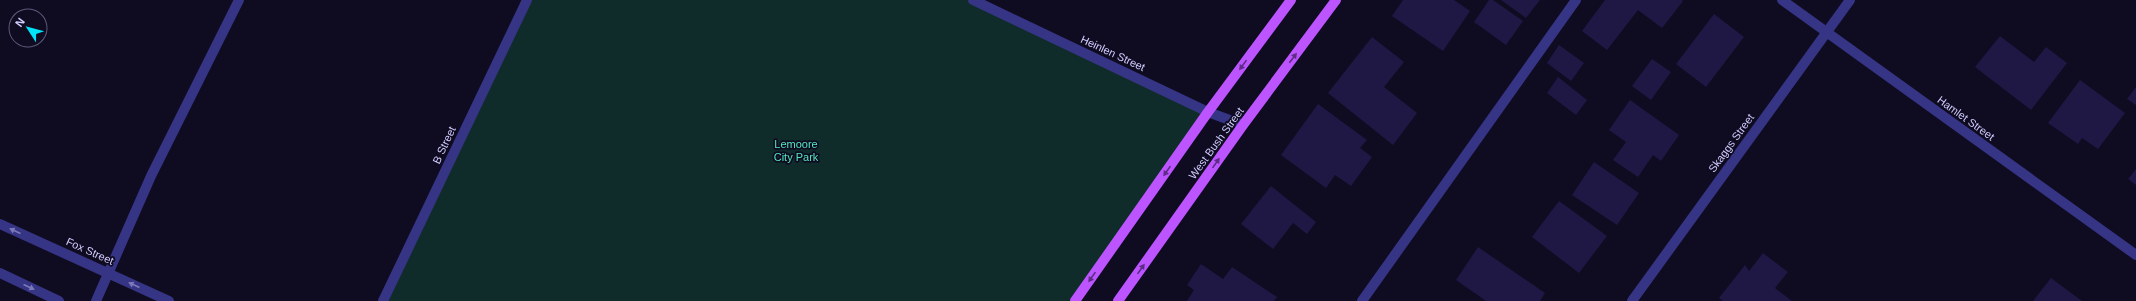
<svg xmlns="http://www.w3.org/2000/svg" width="2136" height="301" viewBox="0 0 2136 301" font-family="Helvetica,sans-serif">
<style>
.green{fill:#0f2c2b}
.building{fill:#1f1744}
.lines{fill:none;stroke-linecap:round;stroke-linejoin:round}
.minor{stroke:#363484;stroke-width:10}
.major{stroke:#bc54ff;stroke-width:10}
.oneway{fill:#5d2c85}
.oneway2{fill:#7c79bb}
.labels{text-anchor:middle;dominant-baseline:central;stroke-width:3.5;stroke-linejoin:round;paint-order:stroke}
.street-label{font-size:11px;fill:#d2cdff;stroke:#0f0c22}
.park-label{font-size:11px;fill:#52e6be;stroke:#0f0c22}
</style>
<rect width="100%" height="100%" fill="#0f0c22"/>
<!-- green -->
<path class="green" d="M527 0H973L1208 112 1074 301H383Z"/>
<!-- building -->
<g class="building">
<path d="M1403 0H1454L1470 11 1443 51 1392 16Z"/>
<path d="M1489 0H1493L1523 21 1506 45 1474 22Z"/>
<path d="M1501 0H1540L1526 18Z"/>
<path d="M1605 0H1682L1683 1 1662 28 1638 10 1607 50 1582 31Z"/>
<path d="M1714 14 1744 37 1706 87 1676 64Z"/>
<path d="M2000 36 2034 62 2046 47 2067 63 2031 110 1975 67Z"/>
<path d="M1372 37 1404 62 1384 87 1417 113 1393 145 1328 93Z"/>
<path d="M1559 45 1584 63 1571 81 1547 63Z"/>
<path d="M1652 59 1671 72 1651 100 1632 86Z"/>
<path d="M1558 77 1587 100 1576 115 1547 93Z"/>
<path d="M2080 80 2125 113 2098 149 2082 138 2078 144 2048 123Z"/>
<path d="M2136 87V105L2127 99Z"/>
<path d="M1630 100 1679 135 1661 161 1653 155 1638 177 1613 160 1626 142 1609 130Z"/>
<path d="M1318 104 1367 140 1360 148 1372 157 1351 186 1335 175 1326 188 1281 155Z"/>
<path d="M1594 162 1639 193 1617 225 1572 195Z"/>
<path d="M2136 169V185L2128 179Z"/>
<path d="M1271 186 1316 222 1307 234 1293 223 1273 249 1241 224Z"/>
<path d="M1559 201 1607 236 1579 273 1532 237Z"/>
<path d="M1478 247 1545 293 1540 301H1486L1456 280Z"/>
<path d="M1763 253 1788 272 1775 288 1792 301H1723L1719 298 1745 265 1749 271Z"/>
<path d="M1201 264 1223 279 1232 267 1277 297 1274 301H1187L1194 290 1187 285Z"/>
<path d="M2051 278 2082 301H2033Z"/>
</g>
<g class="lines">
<!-- minor -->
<g class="minor">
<path d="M973 0 1208 112 1243 125"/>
<path d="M1782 0 2136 255"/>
<path d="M0 224 169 301"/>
<path d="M0 273 59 301"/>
<path d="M96 301 151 176 239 0"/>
<path d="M383 301 527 0"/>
<path d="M1362 301 1576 0"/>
<path d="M1632 301 1850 0"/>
</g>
<!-- major -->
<g class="major">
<path d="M1075 301 1208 112 1291 0"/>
<path d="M1118 301 1243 125 1336 0"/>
</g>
</g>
<!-- one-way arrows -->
<defs><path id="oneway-solid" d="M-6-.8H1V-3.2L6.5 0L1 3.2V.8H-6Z"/></defs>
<g class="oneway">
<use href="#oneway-solid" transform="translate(1293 58) rotate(-53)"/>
<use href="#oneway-solid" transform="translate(1243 65) rotate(126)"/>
<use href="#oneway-solid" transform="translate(1216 163) rotate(-55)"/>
<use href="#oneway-solid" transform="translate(1167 171) rotate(125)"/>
<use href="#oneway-solid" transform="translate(1141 269) rotate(-55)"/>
<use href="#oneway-solid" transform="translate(1092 277) rotate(125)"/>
</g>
<g class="oneway2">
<use href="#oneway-solid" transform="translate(15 231) rotate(-156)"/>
<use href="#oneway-solid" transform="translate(134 285) rotate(-155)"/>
<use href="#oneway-solid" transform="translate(29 287) rotate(25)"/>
</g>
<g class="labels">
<!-- street labels -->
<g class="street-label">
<text transform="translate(1113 53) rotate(25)">Heinlen Street</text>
<text transform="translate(1966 118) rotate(36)">Hamlet Street</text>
<text transform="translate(1216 143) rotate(-54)">West Bush Street</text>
<text transform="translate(1731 143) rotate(-54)">Skaggs Street</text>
<text transform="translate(444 145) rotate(-65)">B Street</text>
<text transform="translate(90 251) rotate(24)">Fox Street</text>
</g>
<!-- park labels -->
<g class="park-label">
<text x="796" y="144">Lemoore<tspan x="796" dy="13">City Park</tspan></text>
</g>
</g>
<!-- north arrow -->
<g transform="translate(28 28) rotate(306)"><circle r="19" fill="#0f0c22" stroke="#5d597a"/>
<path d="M0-3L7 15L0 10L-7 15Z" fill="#00e3f8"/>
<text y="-6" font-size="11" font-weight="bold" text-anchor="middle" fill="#d2cdff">N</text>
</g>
</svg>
